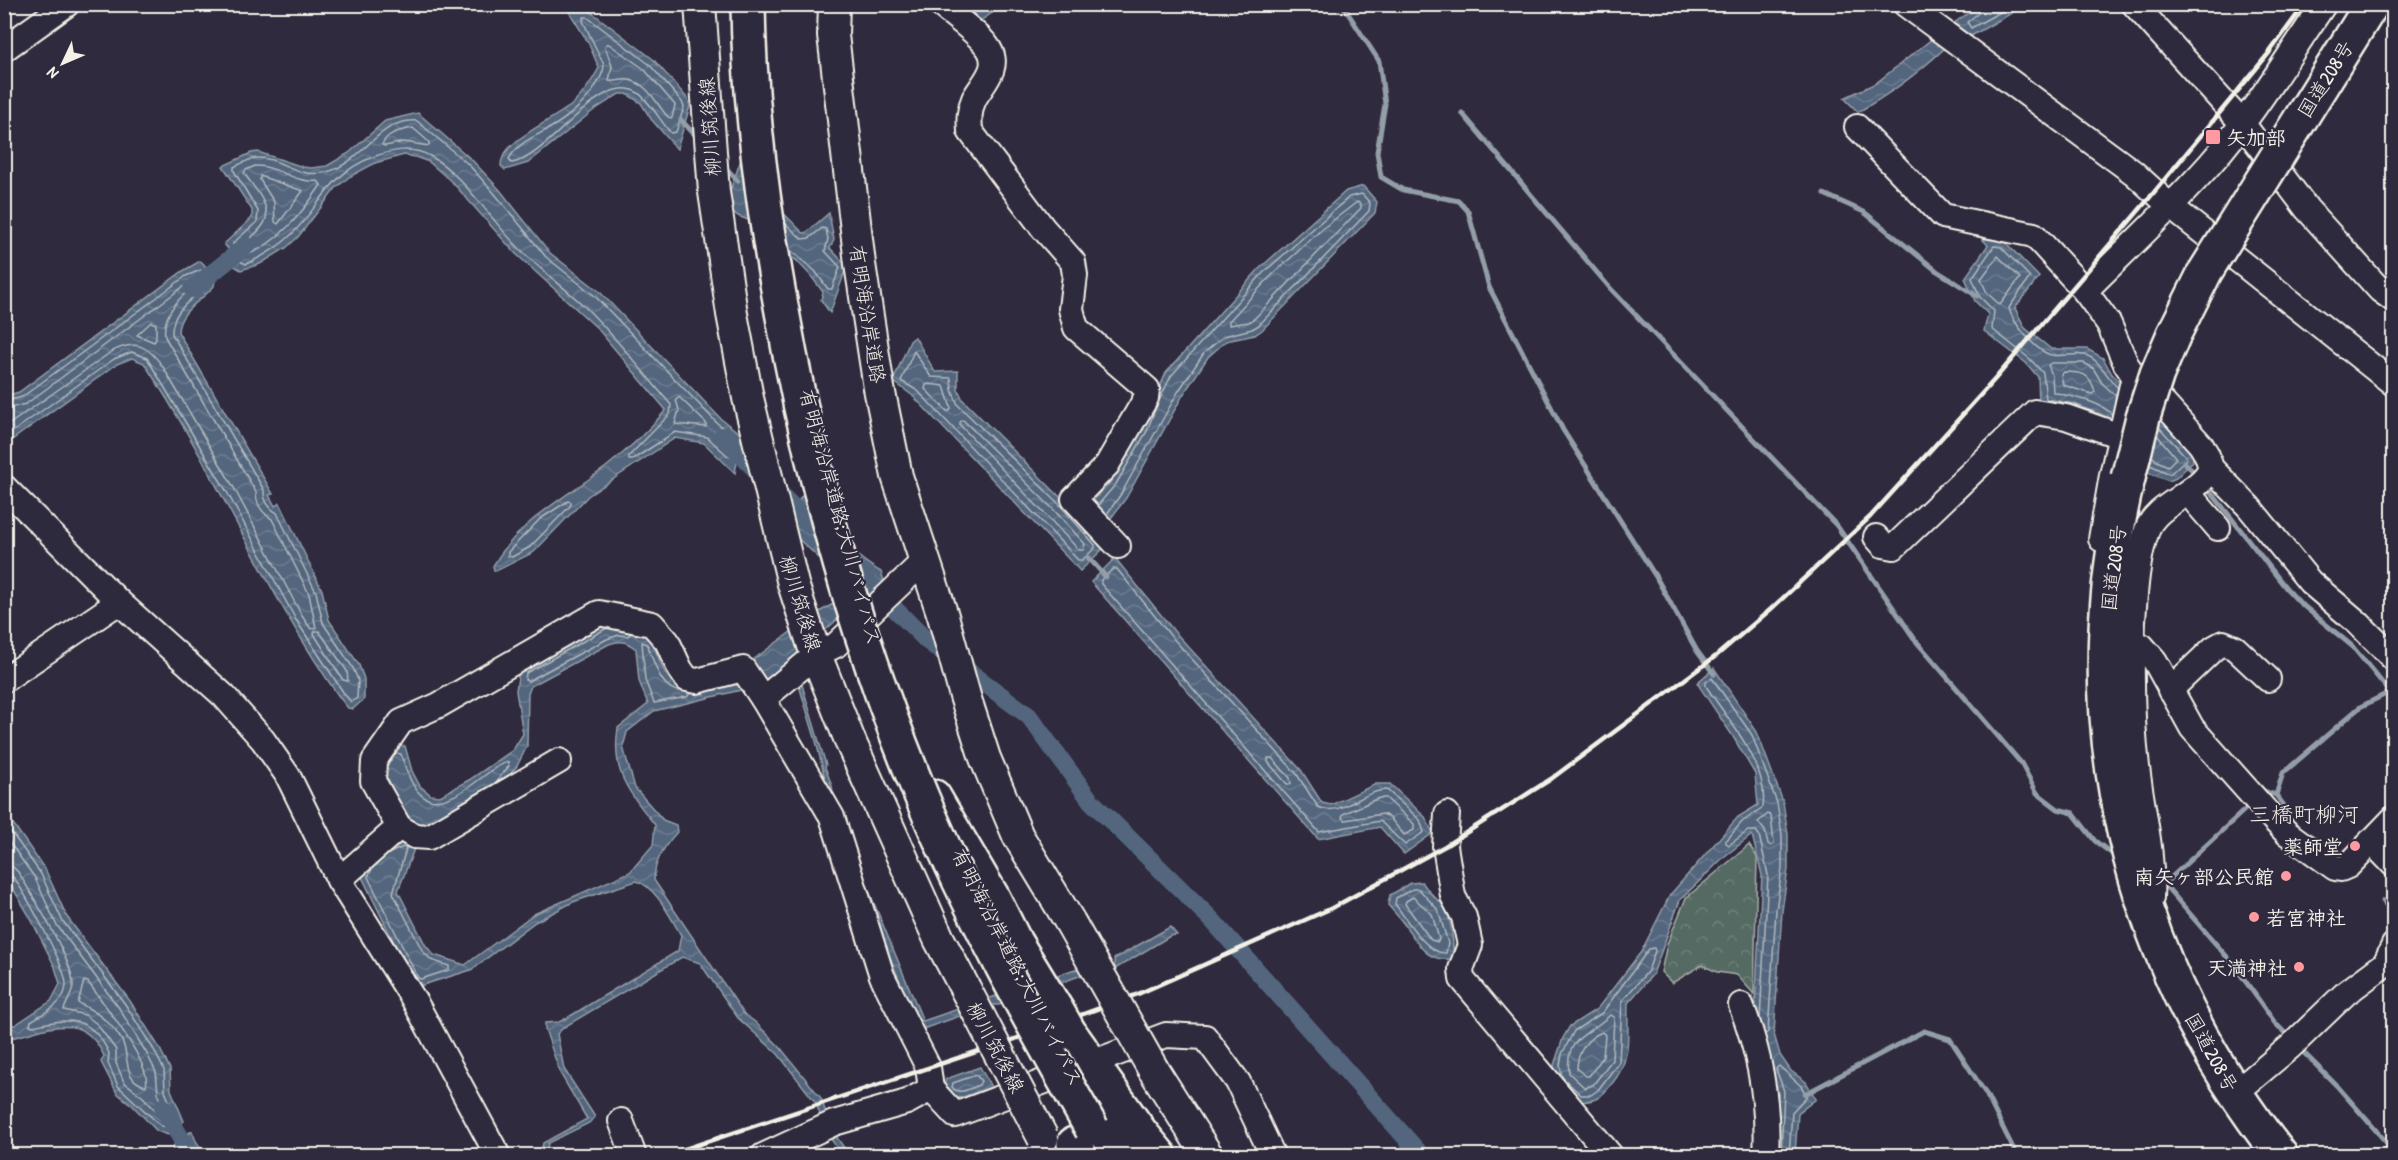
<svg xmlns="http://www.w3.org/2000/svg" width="2398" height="1160" viewBox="0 0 2398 1160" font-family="'Patrick Hand','Klee One',sans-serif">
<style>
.forest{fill:url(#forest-crowns);stroke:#a4aea6;stroke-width:1.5}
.water{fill:url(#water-waves);stroke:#939ea8;stroke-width:1.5}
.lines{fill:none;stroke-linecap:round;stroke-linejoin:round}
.shore{stroke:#b3b9be;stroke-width:1.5}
.stream{stroke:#939ea8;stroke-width:5}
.canal{stroke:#52667e;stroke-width:18}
.minor-casing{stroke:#f4f1e8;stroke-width:28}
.major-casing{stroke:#f4f1e8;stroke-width:34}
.highway-casing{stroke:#f4f1e8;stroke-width:38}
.minor{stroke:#2f2a3d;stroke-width:24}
.major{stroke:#2f2a3d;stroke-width:30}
.highway{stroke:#2f2a3d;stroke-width:33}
.rail{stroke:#f4f1e8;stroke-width:4.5}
.major-bridge-casing{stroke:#f4f1e8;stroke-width:34;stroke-linecap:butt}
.highway-bridge-casing{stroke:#f4f1e8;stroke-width:38;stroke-linecap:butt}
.major-bridge{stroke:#2f2a3d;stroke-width:30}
.highway-bridge{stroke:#2f2a3d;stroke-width:33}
.poi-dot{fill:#ff9aa2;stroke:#2f2a3d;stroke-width:2}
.labels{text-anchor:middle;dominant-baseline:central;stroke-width:4.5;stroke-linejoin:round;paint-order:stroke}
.street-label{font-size:20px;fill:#f4f1e8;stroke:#2f2a3d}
.poi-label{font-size:20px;font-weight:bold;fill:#f4f1e8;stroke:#2f2a3d;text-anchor:end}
.quarter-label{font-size:22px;fill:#f4f1e8;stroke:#2f2a3d}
</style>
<defs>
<pattern id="forest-crowns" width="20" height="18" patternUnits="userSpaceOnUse" patternTransform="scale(1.5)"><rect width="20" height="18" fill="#556a64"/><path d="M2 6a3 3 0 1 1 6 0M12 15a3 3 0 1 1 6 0" fill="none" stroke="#6e807a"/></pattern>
<pattern id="water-waves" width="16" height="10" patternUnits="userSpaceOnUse" patternTransform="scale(1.5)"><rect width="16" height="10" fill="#52667e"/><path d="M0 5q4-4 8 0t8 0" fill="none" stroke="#6c7c90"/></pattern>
</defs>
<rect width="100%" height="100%" fill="#2f2a3d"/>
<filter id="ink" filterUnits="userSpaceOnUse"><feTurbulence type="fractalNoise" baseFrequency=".0167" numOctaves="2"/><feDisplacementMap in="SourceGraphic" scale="12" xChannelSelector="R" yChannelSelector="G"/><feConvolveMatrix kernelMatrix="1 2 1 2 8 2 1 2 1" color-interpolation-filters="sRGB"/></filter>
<g filter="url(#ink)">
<!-- forest -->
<path class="forest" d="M1749 845 1757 857 1754 994 1737 975 1717 972 1702 965 1672 983 1661 972 1667 944 1686 898Z"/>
<!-- water -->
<g class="water">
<path d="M565 5H582L653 59 688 99 690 106 677 149 651 119 641 103 627 94H619L594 110 528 163 505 170 501 166C500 141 556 119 574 103 585 92 592 81 599 68L588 42Z"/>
<path d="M954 5H1004L980 21 972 20Z"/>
<path d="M1980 5V4L2026 5 1971 36 1954 23Z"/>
<path d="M1932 39 1944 49C1918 73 1889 95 1858 112L1844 98 1876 83Z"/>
<path d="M418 113 472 160 500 190 550 253 599 291 721 419 742 435 735 473 704 443 675 438 588 496 534 552 496 571 494 570 493 566C519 521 564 498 606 467 628 450 648 431 666 410L597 328 515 253 453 183 429 162 415 157 404 155 375 163 349 177 336 188 298 237 286 248 260 264 241 270 224 260 229 250 224 244 252 218V210L223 166 251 153 258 152 303 167 311 168 327 166 349 153 385 121Z"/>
<path d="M743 154 762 191 803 233 807 232 829 213 834 240 830 248 847 266 830 313 821 300 823 292 811 276 796 260 786 254 756 223 738 216 728 207 726 202Z"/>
<path d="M1363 186 1377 202 1375 213 1262 330 1255 335 1226 341 1208 357 1183 395 1126 498 1105 526 1092 502 1111 481 1142 428 1166 373 1259 269 1346 191Z"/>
<path d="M1982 239 2003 240 2039 277 2015 308 2025 328 2051 349H2087L2103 358 2112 374 2162 421 2193 453V461L2176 478 2169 481 2149 473 2100 421 2039 404 2038 377 2026 363 1984 331 1988 314 1975 301 1965 278 1988 245Z"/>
<path d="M200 261C206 264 211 275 215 281L214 286C202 301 179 310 178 332L273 494 269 495 275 506 280 503 322 590 329 620 359 665 364 679V699L353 709 348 708 340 698C265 592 216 471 144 363L132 358 117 364 5 445V396L19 392 183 271Z"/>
<path d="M915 337 935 372 958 371V389L963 400 1063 500 1105 547 1080 571 913 396 893 381 910 341Z"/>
<path d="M802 496C817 520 856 558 881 572L884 581 864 600 841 616 796 657 768 678 757 683 746 665 814 615 835 603 830 568 792 533 800 498Z"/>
<path d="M1115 558 1174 631 1301 770 1322 803 1331 805 1376 784H1390L1425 817 1433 833 1404 854 1380 827 1318 839 1091 582Z"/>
<path d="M608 621C617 623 627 624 635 627 661 637 655 673 678 686L738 679 745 689 654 711 627 732 623 747 635 788 663 820 676 825 677 832C665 845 654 862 654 880L744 1014 755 1022 779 1046 821 1098 831 1129 849 1155H842L826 1132 816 1103 778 1054 738 1018 700 963 682 957 564 1027 557 1034 564 1069 595 1117 589 1123 548 1143 546 1154 540 1155 543 1143 587 1119 560 1073 545 1029V1023L559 1022 567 1018 678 951 681 935C671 919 656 886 636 881L573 902 535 922 471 970 416 987 362 877V873L393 844 403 841 413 845 414 849 398 891 426 946 434 955 465 965 534 914 630 872 653 845 655 825C629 792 611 773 618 728L648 704 639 681 636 649C626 641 621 640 609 644L531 686 528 694 527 746 517 766 498 789 425 828 410 826 383 779V762L393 747 405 746 412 771 420 786 431 795 440 796 469 780 513 750 523 734 516 691 519 670Z"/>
<path d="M1714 668 1757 732 1783 802 1788 834V869L1782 911 1774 1034 1780 1055 1791 1071 1806 1082 1816 1099 1798 1113 1795 1155H1775L1778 1092 1754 1027 1762 875 1752 835 1725 856 1680 900 1653 974 1628 1003C1627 1034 1633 1059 1611 1085 1600 1098 1597 1101 1579 1102L1556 1080 1554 1065 1563 1038 1570 1026 1597 1009 1641 952 1670 895 1738 817 1758 805 1755 774 1732 735 1697 683Z"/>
<path d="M800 678 826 765 825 767 832 786 838 821 864 879 923 1021 1078 968 1099 963 1101 971 1082 975 999 1005H991L920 1030 837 829 816 741 797 679Z"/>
<path d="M5 812 46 871 67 917 130 1001 159 1047 170 1069 171 1090 184 1121 168 1135 157 1131 133 1106 117 1093 101 1062 104 1056C83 1010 49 1029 11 1038L5 1030V1024L15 1025 51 1001 60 984 55 967 30 917 5 875Z"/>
<path d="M1422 882C1428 891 1434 897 1441 903 1452 914 1454 944 1453 959 1426 962 1420 946 1406 927 1401 919 1394 912 1388 905L1390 895 1411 883Z"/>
<path d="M1170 927 1177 935 1170 936 1115 969 1114 959Z"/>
<path d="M980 1067 991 1087 960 1098 951 1096 944 1086 946 1079Z"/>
<path d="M192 1131 196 1141 206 1155H175L172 1148C177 1139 183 1136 192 1131Z"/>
</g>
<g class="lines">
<!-- shore -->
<g class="shore">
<path d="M1983 4 1981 11 1967 22 1971 28 2015 4"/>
<path d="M584 17H587L649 64 682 102 684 107 676 132 671 133C661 122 649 100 638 93 600 68 549 159 511 163L509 159C519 142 534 137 550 128 568 118 588 101 598 82 601 76 604 72 604 65L583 21Z"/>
<path d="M606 44H609L644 69 675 105 672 118 668 117C656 104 649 84 629 80 622 79 615 82 609 81L612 66 605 47Z"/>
<path d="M417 121 468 164 495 194 546 257 595 296 717 423 734 437 731 456H728L707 437 675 432 632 460H629V456L670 414 671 405C643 372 615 336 584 306 563 286 539 269 519 248 492 222 463 174 430 156 412 146 392 150 373 157 330 173 321 205 292 234 279 247 262 257 246 264L233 258V243L257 222 258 211 234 171V167C241 164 249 159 256 158 280 156 297 180 327 172 363 163 378 118 417 121Z"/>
<path d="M413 128 429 142V146L404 142 385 146 382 145C387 132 400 131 413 128Z"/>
<path d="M255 166C277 165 295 184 318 181L321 185C302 213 278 244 244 256L242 253V246C249 239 258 233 263 225 275 208 253 187 244 173L246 170Z"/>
<path d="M260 176 303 191 278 224 275 222 274 202 260 180Z"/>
<path d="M1357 202 1361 204V208L1254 319 1249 322 1229 325V321L1268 279 1322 229Z"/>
<path d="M785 223 802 239 810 238 822 228 826 229 828 239 825 251 840 267 832 289H828L815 271 789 249"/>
<path d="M1998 256 2020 278 2000 305 1987 293 1981 279Z"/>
<path d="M151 322 156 324V339L154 342 137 335Z"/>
<path d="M914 351 931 377 951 378 952 390 958 405 1059 504 1095 545V548L1082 560H1078L918 391 901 381Z"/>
<path d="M2064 372C2082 372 2090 373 2095 392L2092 394 2063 385 2061 375Z"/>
<path d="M929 384 944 386 951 408 950 411H947L925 389 926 385Z"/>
<path d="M679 397 706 423V427L675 424 679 410 676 400Z"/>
<path d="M4 402 22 397 186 276 201 270 208 284C193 299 171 310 172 334L264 490C263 501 269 508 277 513L316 592 323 623 353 668 358 680 357 698 351 702 345 695 296 620 227 492 147 358 132 352 114 359 4 438"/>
<path d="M4 409 26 404 184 286H188L189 290C175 302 162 318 165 337L256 492C256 504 262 513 272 519L309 594 316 628 311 629 302 616 234 488 163 367C148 345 135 339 111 352L4 428"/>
<path d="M2112 414C2097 400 2072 397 2053 392L2052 375 2048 365 2051 363H2084L2093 368 2102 383 2116 396"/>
<path d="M2101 415 2074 404 2046 399 2043 373 2030 359 1992 329 1994 311 1980 297 1972 278 1994 246 2001 247 2030 277 2009 308C2012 322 2037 353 2052 355 2062 357 2074 353 2085 355 2100 359 2107 378 2118 388"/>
<path d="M963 420 1053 509 1085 544 1083 550H1079L960 425V422Z"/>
<path d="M2152 456 2157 461 2168 466 2176 458 2157 435"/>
<path d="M2150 465 2170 474 2187 458 2159 427"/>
<path d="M568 501 571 502V505L530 547 512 557 508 556V552L540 519Z"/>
<path d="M1098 505 1116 484 1147 431 1156 407"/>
<path d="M1107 514 1121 494 1178 392 1204 353 1224 336 1252 329 1259 325 1369 211 1370 203 1362 194 1349 197 1263 273 1171 376 1159 401"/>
<path d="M1113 569H1117L1170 635 1296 773 1318 807C1341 818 1363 790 1387 790L1420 820 1424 832 1405 845 1380 821 1319 832 1101 584V580Z"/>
<path d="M607 628 526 673 525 680 528 681 607 639 619 635 628 636 631 633"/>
<path d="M315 631H319L347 671 348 681 343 680 314 634Z"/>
<path d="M683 691C660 693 654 660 647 644L642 642 645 680 654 703 687 697 690 693"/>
<path d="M396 753 401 754C417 809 435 813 480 779 488 773 498 764 508 762L509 766 495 783"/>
<path d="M1268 758H1272L1290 778 1291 784H1287L1268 762Z"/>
<path d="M1379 798H1386L1414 824V830L1404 835 1390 818 1383 814 1345 820 1342 818 1343 814Z"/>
<path d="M1768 814 1771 816 1774 844 1771 846 1768 844 1765 831 1758 822Z"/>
<path d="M4 822 41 874 62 920 125 1004 154 1050 164 1070 165 1091 176 1118 167 1127 161 1126 118 1086 108 1063 109 1053C91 1015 69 1018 33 1026L30 1025 31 1021C45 1012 64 1005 66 986 68 970 24 891 13 877 9 873 9 874 4 873"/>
<path d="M4 835 35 878 56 924 119 1008 147 1054 156 1072 158 1093 166 1113 165 1116H161L143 1097 124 1082 116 1063V1050L97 1024 85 1015 64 1010C66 1002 73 994 73 985 74 962 31 893 18 872L13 867 4 865"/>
<path d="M372 869 368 877 418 978 421 979 449 970V966L431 960 422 950 393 893 406 849 403 847 388 854"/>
<path d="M1413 889H1419L1438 910 1448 943 1446 953C1427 955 1406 918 1395 904L1396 898Z"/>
<path d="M1413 897 1432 914 1439 939 1438 942 1431 940 1405 904 1406 901Z"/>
<path d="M84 981 88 982C101 1000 153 1066 146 1086 121 1080 131 1055 121 1039 111 1022 96 1011 78 1003Z"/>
<path d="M1610 1015 1614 1017 1612 1060 1593 1085 1585 1088 1569 1073C1564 1036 1591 1034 1610 1015Z"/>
<path d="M1760 1019 1768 875 1759 835 1756 831H1748L1729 845 1725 842 1742 822 1763 807C1769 763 1728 721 1706 686V682L1712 678 1752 735 1777 803 1782 835V868L1776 910 1768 1032 1765 1034"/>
<path d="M1602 1032 1605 1035 1603 1057 1589 1076H1586L1577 1069C1577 1052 1587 1038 1602 1032Z"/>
<path d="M976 1075 981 1081 979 1085C971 1088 959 1096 952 1087L953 1083Z"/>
<path d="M1562 1077 1560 1065 1562 1054 1574 1031 1602 1013 1649 949 1654 948 1655 951 1648 971 1622 1001 1619 1062 1598 1090 1591 1095H1581L1563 1078"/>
<path d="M1781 1156 1784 1091 1776 1069 1779 1066 1801 1086 1807 1096 1792 1112 1789 1156"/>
</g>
<!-- stream -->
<g class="stream">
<path d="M1342 4 1379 61 1385 104 1377 152 1381 177 1403 190 1459 201 1468 211 1489 287 1563 430 1656 577 1697 651 1714 674"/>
<path d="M1462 113 1610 288 1837 526 1916 641 2021 763 2037 793 2058 809 2073 813 2095 841 2119 859"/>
<path d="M681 120 699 139"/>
<path d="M724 166 738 181"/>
<path d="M1824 194 1864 212 1937 271 1977 296"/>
<path d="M2184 462 2197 475"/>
<path d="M2207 487 2286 588 2300 603 2352 646 2394 697"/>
<path d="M1088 557 1106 577"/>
<path d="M2258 785 2264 791 2276 795"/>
<path d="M2289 812 2276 795 2283 773 2360 707 2388 693"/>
<path d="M2158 881 2164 884 2234 965 2275 1023 2291 1039"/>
<path d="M2164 884 2251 804"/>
<path d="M2383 901 2394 915"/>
<path d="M2389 934 2394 924"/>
<path d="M2299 1048 2338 1087 2394 1151"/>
<path d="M1805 1094 1924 1031 1950 1039 1986 1094 2017 1156"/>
</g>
<!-- canal -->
<g class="canal">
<path d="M192 289 246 246"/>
<path d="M722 436 813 527"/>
<path d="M858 572 926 640 1029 716 1091 801 1212 920 1422 1156"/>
<path d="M163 1107 191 1156"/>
</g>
<!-- minor casing -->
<g class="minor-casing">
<g id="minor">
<path d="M940 4C954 17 979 33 989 49 1001 68 982 84 974 99 969 110 969 119 970 131L1043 228 1073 262 1075 275 1071 309 1076 328 1147 389 1146 398 1107 465 1074 499 1118 546"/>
<path d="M1905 4 2134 173 2170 206 2394 384"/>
<path d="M2134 4 2242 123 2307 209 2380 290 2394 300"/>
<path d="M4 49 67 4"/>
<path d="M1857 127 1943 216 2034 235 2085 291 2109 324 2126 364 2134 376 2165 405 2201 445 2207 455 2211 468 2249 507 2310 582 2358 623 2394 659"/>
<path d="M2085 291C2127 249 2171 208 2210 164 2253 115 2287 58 2324 4"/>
<path d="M4 487 119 602 224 696 263 740 288 776 339 880 414 1000 498 1156"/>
<path d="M2188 493 2218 528"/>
<path d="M1876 537 1883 545 1894 547 2035 412 2066 417 2120 436"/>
<path d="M2101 539 2112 475 2134 376"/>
<path d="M2132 642 2142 646 2155 661 2192 728 2274 820 2287 833 2335 868 2341 869 2348 866 2394 818"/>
<path d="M4 680 119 602"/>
<path d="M2170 690 2214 648 2223 643 2235 648 2268 679"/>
<path d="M1447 814 1445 846 1453 896 1464 917 1470 945 1461 969 1462 979 1611 1156"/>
<path d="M399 827 414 836 429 837 559 761"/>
<path d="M2371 841 2394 865"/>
<path d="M339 880 399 827 373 781 374 761 401 722 439 705 599 613 652 624 667 641 680 669 687 679 697 681 743 669 763 699"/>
<path d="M2151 898C2154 854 2142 810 2137 767 2131 718 2131 669 2133 621 2135 591 2137 559 2147 530 2156 504 2198 494 2211 468"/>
<path d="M1741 1005C1760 1053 1769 1104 1766 1156"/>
<path d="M1102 1059 1166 1035 1205 1037 1238 1082 1273 1156"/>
<path d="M931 1089 955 1115 1077 1069"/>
<path d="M2234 1094 2290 1047 2346 993 2385 964 2394 945"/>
<path d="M621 1121 634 1156"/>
<path d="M763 1156 834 1123 907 1102 931 1089 928 1067 882 976 832 817 763 699 816 655 836 645 925 560"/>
</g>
</g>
<!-- major casing -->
<g class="major-casing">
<g id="major">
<path d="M700 4 714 192 732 314 748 398 793 584 816 655 851 743 939 939 967 992"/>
<path d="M834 4 833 35 860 264 879 388 897 476 943 616 965 696 985 758 1018 836 1070 922"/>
<path d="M1153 1069 1208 1156"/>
</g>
</g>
<!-- highway casing -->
<g class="highway-casing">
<g id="highway">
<path d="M2128 478C2069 719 2127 961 2281 1156"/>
<path d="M934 797 993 898 1015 942 1057 1011"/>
<path d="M1069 1032 1141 1133 1160 1156"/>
<path d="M1100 1123 1121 1156"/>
<path d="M1074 1144 1081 1156"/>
</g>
</g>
<!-- minor -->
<use href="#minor" class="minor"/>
<!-- major -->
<use href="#major" class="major"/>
<!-- highway -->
<use href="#highway" class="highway"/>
<!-- rail -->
<path class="rail" d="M664 1156 1015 1039 1138 994 1332 908 1445 846 1551 779 1716 656 1771 609 1870 517 1995 379 2146 202 2269 53 2305 4"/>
<!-- major-bridge casing -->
<g class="major-bridge-casing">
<g id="major-bridge">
<path d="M1070 922 1153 1069"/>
<path d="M967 992 1043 1138"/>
</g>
</g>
<!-- highway-bridge casing -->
<g class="highway-bridge-casing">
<g id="highway-bridge">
<path d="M748 4C749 102 762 200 779 295 809 468 855 638 923 800 971 914 1031 1022 1092 1129"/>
<path d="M2128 478 2143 417 2157 374 2174 334 2205 272 2372 4"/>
<path d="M1057 1011 1069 1032"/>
</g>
</g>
<!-- major-bridge -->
<use href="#major-bridge" class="major-bridge"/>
<!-- highway-bridge -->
<use href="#highway-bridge" class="highway-bridge"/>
</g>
</g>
<!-- markers -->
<g class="poi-dot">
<rect x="2205" y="129" width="16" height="16" rx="3"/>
<circle cx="2355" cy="846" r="6"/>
<circle cx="2286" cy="876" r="6"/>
<circle cx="2254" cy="917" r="6"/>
<circle cx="2299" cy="967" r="6"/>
</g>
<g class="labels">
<!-- street labels -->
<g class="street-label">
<text transform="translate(2325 79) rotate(-58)">国道208号</text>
<text transform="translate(709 127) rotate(-94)">柳川筑後線</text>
<text transform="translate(868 314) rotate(81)">有明海沿岸道路</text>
<text transform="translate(841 517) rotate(75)">有明海沿岸道路;大川バイパス</text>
<text transform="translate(2113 568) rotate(-83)">国道208号</text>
<text transform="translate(801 603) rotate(73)">柳川筑後線</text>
<text transform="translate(1018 967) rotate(63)">有明海沿岸道路;大川バイパス</text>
<text transform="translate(996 1047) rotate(62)">柳川筑後線</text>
<text transform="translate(2212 1052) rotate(61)">国道208号</text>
</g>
<!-- poi labels -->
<g class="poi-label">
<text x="2226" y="137" text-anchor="start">矢加部</text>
<text x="2343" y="846">薬師堂</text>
<text x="2274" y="876">南矢ヶ部公民館</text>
<text x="2266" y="917" text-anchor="start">若宮神社</text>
<text x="2287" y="967">天満神社</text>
</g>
<!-- quarter labels -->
<g class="quarter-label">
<text x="2304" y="814">三橋町柳河</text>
</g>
</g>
<!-- margin -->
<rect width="2398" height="1160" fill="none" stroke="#2f2a3d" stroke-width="24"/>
<rect x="12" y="12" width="2374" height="1136" fill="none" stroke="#f4f1e8" stroke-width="2" filter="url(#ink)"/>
<!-- north arrow -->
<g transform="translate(63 63) rotate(226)" stroke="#2f2a3d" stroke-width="4.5" paint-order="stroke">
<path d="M0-4.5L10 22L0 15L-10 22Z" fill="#f4f1e8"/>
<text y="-9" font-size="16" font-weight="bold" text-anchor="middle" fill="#f4f1e8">N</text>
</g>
</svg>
